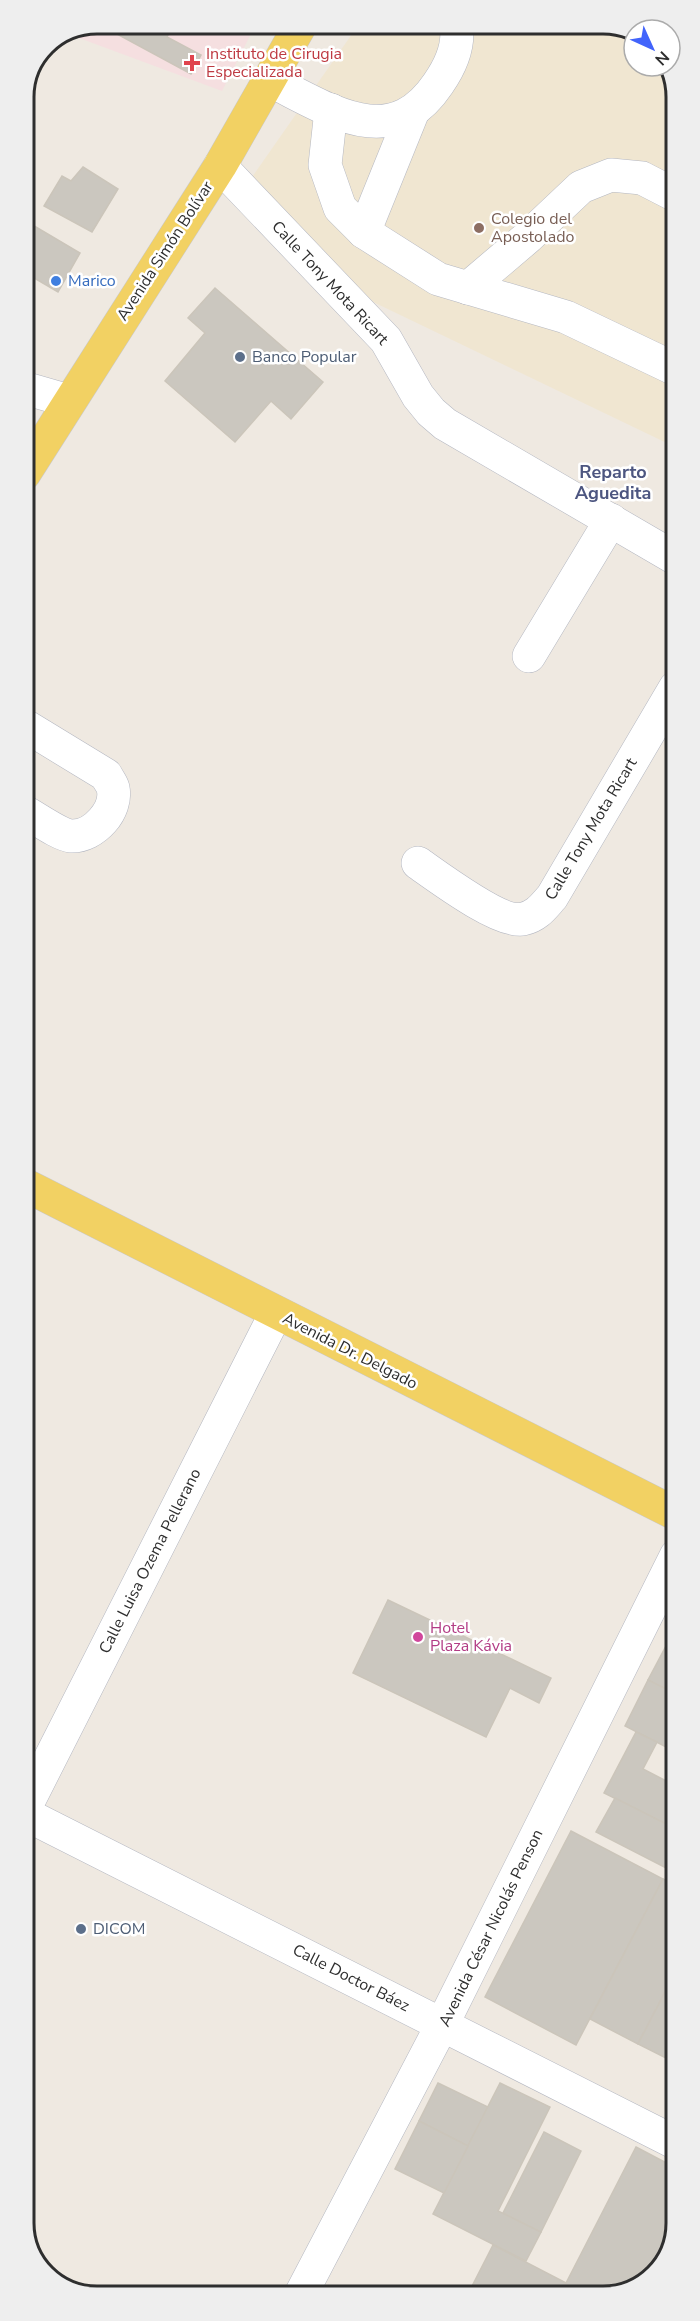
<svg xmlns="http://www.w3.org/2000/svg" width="700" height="2321" viewBox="0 0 700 2321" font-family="'Nunito Sans',sans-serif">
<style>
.education{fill:#f0e6d1}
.medical{fill:#f5dfe0}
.building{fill:#cbc7bf;stroke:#cbc5ba;stroke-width:1.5}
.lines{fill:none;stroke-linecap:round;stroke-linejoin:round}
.minor-casing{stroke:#b4b7c1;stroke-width:34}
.major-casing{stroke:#c9c9c9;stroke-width:34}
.minor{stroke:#fff;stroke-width:33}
.major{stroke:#f2d163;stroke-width:33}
.health-dot{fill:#e0444e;stroke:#fff;stroke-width:2}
.education-dot{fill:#8d6e63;stroke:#fff;stroke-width:2}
.shop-dot{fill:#3f7fe0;stroke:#fff;stroke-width:2}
.service-dot{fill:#5c6f8a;stroke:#fff;stroke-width:2}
.hotel-dot{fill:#d1479c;stroke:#fff;stroke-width:2}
.labels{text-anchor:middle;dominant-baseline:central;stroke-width:5;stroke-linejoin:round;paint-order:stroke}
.health-label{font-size:16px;fill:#be3a42;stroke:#fff;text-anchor:start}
.education-label{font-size:16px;fill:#785e54;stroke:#fff;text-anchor:start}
.street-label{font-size:16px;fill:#2e2e2e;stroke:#fff}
.shop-label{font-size:16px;fill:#366cbe;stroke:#fff;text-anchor:start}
.service-label{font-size:16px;fill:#4e5e75;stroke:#fff;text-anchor:start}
.hotel-label{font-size:16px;fill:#b23c85;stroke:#fff;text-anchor:start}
.neighbourhood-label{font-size:18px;font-weight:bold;fill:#4d5680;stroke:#fff}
.rim{fill:none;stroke:#2e2e2e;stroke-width:3}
</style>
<rect width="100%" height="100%" fill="#efe9e1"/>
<!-- education -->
<path class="education" d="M359 24 603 25 634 43V66H665L675 83V447L317 275 250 180Z"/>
<!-- medical -->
<path class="medical" d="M98 24H256L222 91 71 35Z"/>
<!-- building -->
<g class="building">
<path d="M103 24H174L167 37 201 55 191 74 104 27Z"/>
<path d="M83 167 118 189 92 232 44 206 62 176 71 181Z"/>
<path d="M24 220 80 253 58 292 24 272Z"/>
<path d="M215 288 323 382 291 419 271 401 235 442 165 381 205 333 188 318Z"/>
<path d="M388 1600 551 1678 539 1703 510 1688 486 1737 353 1673Z"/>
<path d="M676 1627V1694L648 1680Z"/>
<path d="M648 1680 676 1694V1752L625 1726Z"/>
<path d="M636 1732 657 1742 643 1769 676 1786V1829L604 1793Z"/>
<path d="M615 1798 676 1829V1873L596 1832Z"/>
<path d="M571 1831 663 1879 576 2045 485 1997Z"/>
<path d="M663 1879 676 1885V1971L638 2044 590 2019Z"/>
<path d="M676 1971V2063L638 2044Z"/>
<path d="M438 2083 488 2107 468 2146 419 2121Z"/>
<path d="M500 2083 550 2107 498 2211 541 2232 526 2261 433 2214Z"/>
<path d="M419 2121 468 2146 444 2193 395 2169Z"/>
<path d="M544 2132 581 2151 541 2232 503 2213Z"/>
<path d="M636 2147 676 2168V2224L661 2268 617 2296H467L493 2245 566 2283Z"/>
</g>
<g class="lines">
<!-- minor casing -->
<g class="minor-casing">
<g id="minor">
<path d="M269 80C327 108 390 155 438 84 450 67 460 46 456 24"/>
<path d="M331 110 325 165 340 208 364 232 438 279 566 317 675 369"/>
<path d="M220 166 386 340 418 396 431 412 445 424 675 558"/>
<path d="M364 232 413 111"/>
<path d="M468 288 528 237 581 187 611 175 642 178 675 195"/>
<path d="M24 388 69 401"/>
<path d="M529 656 611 520"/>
<path d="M24 725 106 775C108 779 112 784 113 788 118 810 94 837 71 836 60 835 36 818 25 812"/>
<path d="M418 863C438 877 501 924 523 919 537 916 543 907 552 897L675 688"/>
<path d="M25 1808 276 1313"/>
<path d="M25 1814 676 2143"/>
<path d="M300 2296 442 2025 676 1556"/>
</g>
</g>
<!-- major casing -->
<g class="major-casing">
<g id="major">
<path d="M24 474 220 166 301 24"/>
<path d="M25 1185 676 1514"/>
</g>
</g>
<!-- minor -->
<use href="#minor" class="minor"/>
<!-- major -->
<use href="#major" class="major"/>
</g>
<!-- markers -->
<path class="health-dot" d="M189 54h6v6h6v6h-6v6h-6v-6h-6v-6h6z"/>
<circle class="education-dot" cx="479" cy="228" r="6"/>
<circle class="shop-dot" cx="56" cy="281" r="6"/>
<g class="service-dot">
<circle cx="240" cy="357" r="6"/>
<circle cx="81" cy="1929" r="6"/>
</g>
<circle class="hotel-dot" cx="418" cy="1637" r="6"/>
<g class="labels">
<!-- health labels -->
<g class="health-label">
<text x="206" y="54">Instituto de Cirugia<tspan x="206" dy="18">Especializada</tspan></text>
</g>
<!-- education labels -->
<g class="education-label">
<text x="491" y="219">Colegio del<tspan x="491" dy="18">Apostolado</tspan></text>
</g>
<!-- street labels -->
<g class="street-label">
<text transform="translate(165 251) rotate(-57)">Avenida Simón Bolívar</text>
<text transform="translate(330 283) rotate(47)">Calle Tony Mota Ricart</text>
<text transform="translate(591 829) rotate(-59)">Calle Tony Mota Ricart</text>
<text transform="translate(350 1351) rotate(27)">Avenida Dr. Delgado</text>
<text transform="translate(150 1561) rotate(-63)">Calle Luisa Ozema Pellerano</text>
<text transform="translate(491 1928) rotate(-64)">Avenida César Nicolás Penson</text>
<text transform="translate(351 1978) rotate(27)">Calle Doctor Báez</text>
</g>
<!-- shop labels -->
<g class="shop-label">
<text x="68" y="281">Marico</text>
</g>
<!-- service labels -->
<g class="service-label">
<text x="252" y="357">Banco Popular</text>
<text x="93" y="1929">DICOM</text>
</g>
<!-- hotel labels -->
<g class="hotel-label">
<text x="430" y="1628">Hotel<tspan x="430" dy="18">Plaza Kávia</tspan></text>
</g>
<!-- neighbourhood labels -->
<g class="neighbourhood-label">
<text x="613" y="472">Reparto<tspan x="613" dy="21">Aguedita</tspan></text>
</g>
</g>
<!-- crop -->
<path d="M0 0H700V2321H0ZM97 34H603A63 63 0 0 1 666 97V2223A63 63 0 0 1 603 2286H97A63 63 0 0 1 34 2223V97A63 63 0 0 1 97 34Z" fill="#eee" fill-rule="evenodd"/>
<path class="rim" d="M97 34H603A63 63 0 0 1 666 97V2223A63 63 0 0 1 603 2286H97A63 63 0 0 1 34 2223V97A63 63 0 0 1 97 34Z"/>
<!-- north arrow -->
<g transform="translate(652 48) rotate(135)"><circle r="28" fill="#ffffff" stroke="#ababab" stroke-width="1.5"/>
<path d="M0-4.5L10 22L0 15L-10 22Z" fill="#4264fb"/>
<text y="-9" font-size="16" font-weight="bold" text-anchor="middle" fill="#2e2e2e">N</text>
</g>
</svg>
